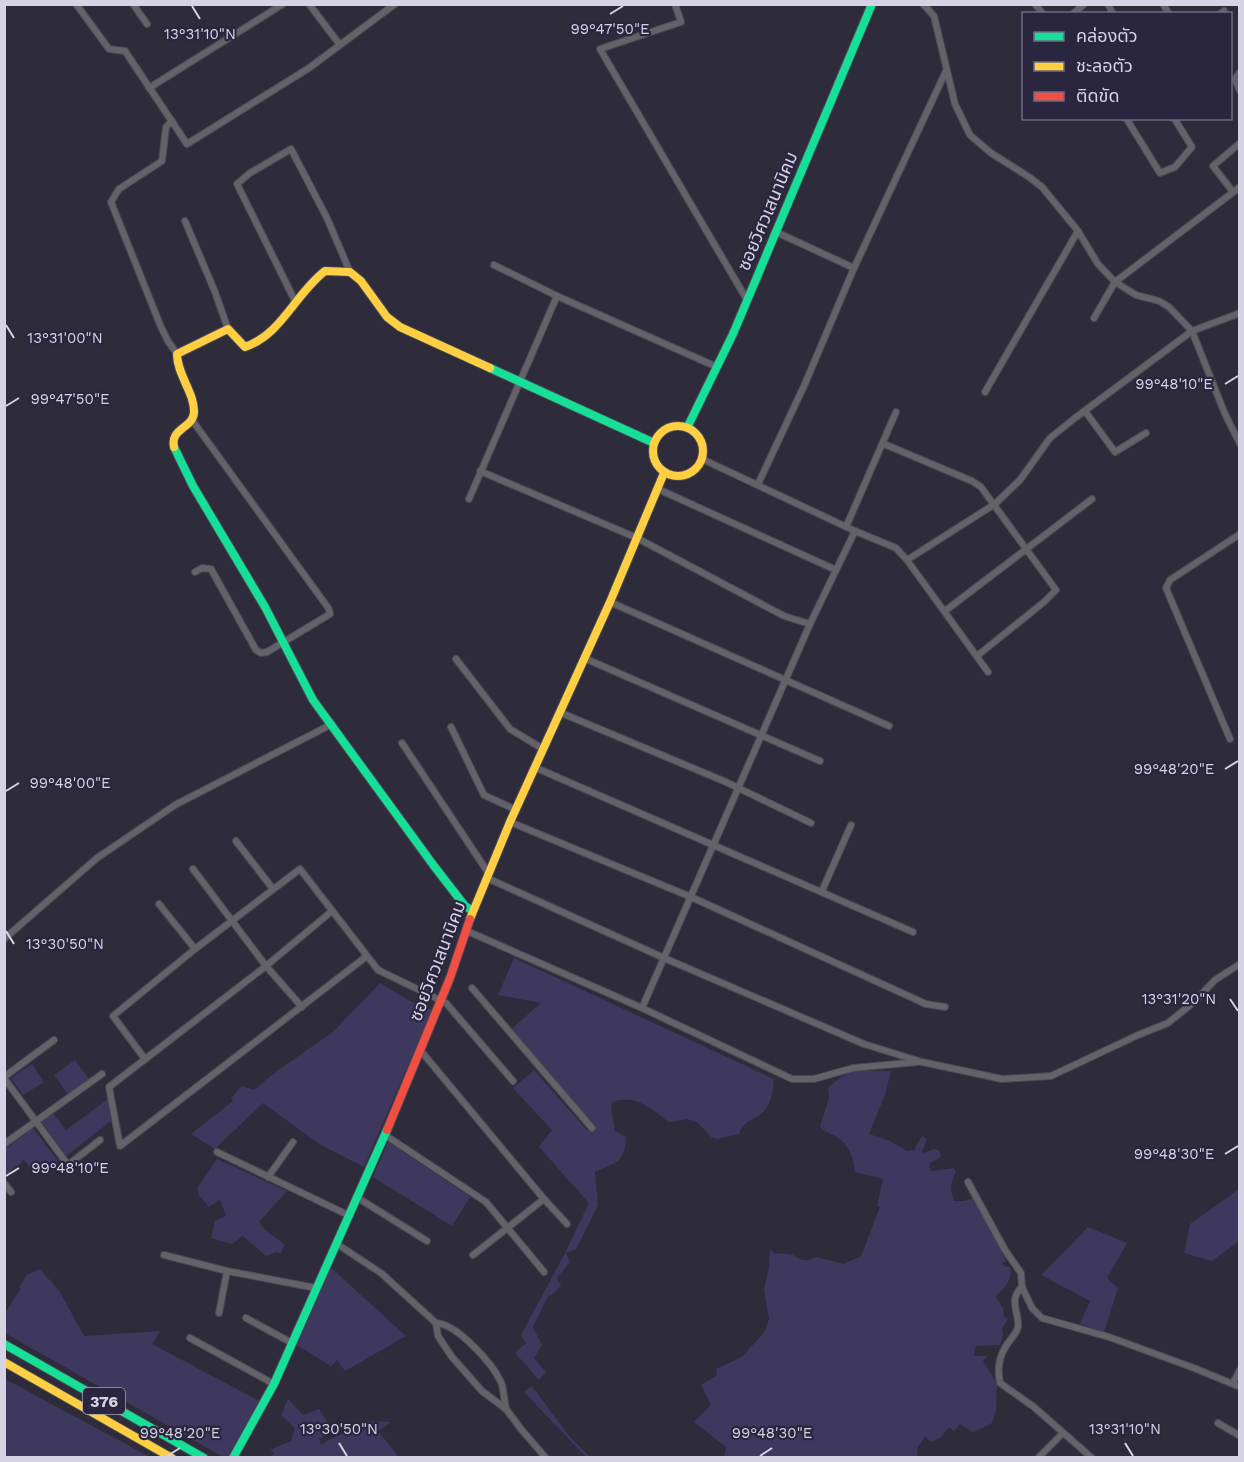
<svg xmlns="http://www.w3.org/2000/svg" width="1244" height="1462" viewBox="0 0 1244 1462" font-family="'Work Sans','Noto Sans Thai',sans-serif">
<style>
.green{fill:#3e375e}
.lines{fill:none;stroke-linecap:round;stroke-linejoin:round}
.street-casing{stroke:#4a4854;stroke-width:8}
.fast-casing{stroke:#4a4854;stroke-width:10}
.slow-casing{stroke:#4a4854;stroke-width:10}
.jam-casing{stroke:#4a4854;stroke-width:10}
.street{stroke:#636268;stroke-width:6}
.fast{stroke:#16e098;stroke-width:8}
.slow{stroke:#ffcf43;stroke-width:8}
.jam{stroke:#f24e42;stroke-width:8}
.ticks{fill:none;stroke:#d5d3e4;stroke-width:2}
.labels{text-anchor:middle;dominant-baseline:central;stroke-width:4.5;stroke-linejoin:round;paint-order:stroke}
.shield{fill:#2b2640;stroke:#a29fb3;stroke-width:1.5}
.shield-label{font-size:16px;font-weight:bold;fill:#d5d3e4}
.street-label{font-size:18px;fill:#d5d3e4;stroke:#2b2640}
.ticks-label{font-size:15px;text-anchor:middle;fill:#d5d3e4;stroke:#2b2640;stroke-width:4.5;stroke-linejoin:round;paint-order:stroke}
</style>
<rect width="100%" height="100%" fill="#2e2c3a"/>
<!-- green -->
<g class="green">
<path d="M514 958 774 1079C773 1090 772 1102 764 1111 754 1121 745 1119 739 1134L717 1139 711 1137 697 1122 687 1119 669 1122C652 1109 635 1093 612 1102L611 1108 615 1131 626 1137C624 1164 618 1161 595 1172L598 1205 576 1249 566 1253 570 1262 557 1278 561 1286 553 1294 548 1296 533 1327 542 1345 534 1358 546 1372 539 1380 515 1353 526 1343 521 1335 565 1253 589 1203 539 1147 552 1130 513 1088 534 1070 587 1130 591 1129 509 1031 541 1003 498 995Z"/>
<path d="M380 983 410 1001 432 1010 364 1167 319 1144 263 1103 215 1149 191 1134 233 1101 231 1098 242 1086 254 1090 274 1073 333 1032Z"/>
<path d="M75 1060 89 1079 68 1094 54 1075Z"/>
<path d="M32 1064 44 1082 23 1095 11 1078Z"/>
<path d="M854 1071H891L885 1095 869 1134 890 1141 907 1151 914 1150 922 1136 927 1139 922 1151 924 1153 934 1149 939 1151 941 1155 940 1158 930 1163 929 1168 931 1171 954 1168 956 1172C950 1182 950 1190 954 1201H964L974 1198 1006 1261 1002 1263 1005 1267H1010C1013 1280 1004 1289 996 1297L1003 1308 1004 1317 1008 1319 1002 1328 1003 1335 1000 1345 976 1346 974 1356H987L983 1361 997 1383 996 1410 992 1423 973 1432 960 1424 954 1431 949 1427 941 1437 931 1442 925 1436 918 1447 917 1457 724 1458 726 1447 694 1422 711 1405 701 1385 717 1375 716 1369 742 1357 765 1331 769 1319 764 1290 769 1267 770 1248 773 1253C779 1254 788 1253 793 1255 801 1260 806 1263 816 1257L844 1264 861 1256 880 1207 877 1206 883 1179 855 1172C854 1159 849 1144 837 1137 830 1133 824 1132 820 1126L829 1098 828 1088 841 1077Z"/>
<path d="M108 1099 111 1121 66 1156 41 1121 53 1113 66 1130Z"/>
<path d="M33 1128 58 1161 37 1176 24 1160 5 1175V1149Z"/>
<path d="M388 1142 470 1197 452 1226 373 1177Z"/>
<path d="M217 1159 287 1191 259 1222 264 1229 284 1244 281 1254 277 1252 266 1256 243 1236 232 1244 211 1238 215 1221 226 1216 220 1199 209 1207 200 1197 197 1188Z"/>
<path d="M1239 1189V1241L1212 1261 1184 1253 1190 1224Z"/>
<path d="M1088 1227 1127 1243 1107 1278 1118 1288 1104 1332 1080 1324 1090 1301 1041 1275Z"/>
<path d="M330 1267 406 1336 345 1371 337 1360 331 1366 295 1344Z"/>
<path d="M40 1269 60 1292 84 1336 160 1331 152 1344 261 1402 230 1456 223 1457 5 1333 4 1315 21 1288 19 1287 27 1275Z"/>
<path d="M5 1379 150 1457H5Z"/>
<path d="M532 1386 569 1436 590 1457H586L524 1392Z"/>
<path d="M288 1399 303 1415 319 1409 333 1431 319 1439 321 1444 368 1421 391 1422 378 1431 399 1457H272L274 1452 270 1450 291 1441 295 1428 281 1415Z"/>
</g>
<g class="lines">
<!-- street casing -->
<g class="street-casing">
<g id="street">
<path d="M76 4 109 49 125 51 187 144 309 68 395 4"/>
<path d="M133 4 147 24"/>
<path d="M309 4 340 45"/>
<path d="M675 4 681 22 600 49 747 300"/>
<path d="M923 4 934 16 955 104 970 135 991 153 1029 177 1042 187 1078 231 1098 264 1115 282 1136 295 1159 301 1169 307 1192 331 1225 414 1240 444"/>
<path d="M1035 4 1043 14"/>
<path d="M1108 4 1113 14"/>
<path d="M1163 4 1169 14"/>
<path d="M1073 14 1084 4"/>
<path d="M1220 14 1224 11"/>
<path d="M1240 72 1235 79 1240 91"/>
<path d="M149 88 283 4"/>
<path d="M1126 118 1160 173 1175 167 1192 147 1174 118"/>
<path d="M172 121 166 127 162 161 119 189 111 202 161 327 168 341 177 354"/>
<path d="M1233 192 1213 166 1240 143"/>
<path d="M185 221 215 292 228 329"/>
<path d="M776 232 854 268"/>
<path d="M494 265 557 296"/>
<path d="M295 301 237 184 250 173 291 149 327 218 350 272"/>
<path d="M1094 318 1115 282 1240 187"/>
<path d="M985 392 1078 231"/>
<path d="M1085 411 1115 452 1146 433"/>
<path d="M192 420 329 609 330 614 267 652 261 653 256 650 211 569 202 568 195 572"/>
<path d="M884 444 972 481 981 487 1056 590 1044 602 977 656"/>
<path d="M702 459 855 531 896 548 907 560 988 672"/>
<path d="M480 471 637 538 784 616 810 624"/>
<path d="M758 484 804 386 854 268 946 71"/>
<path d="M658 489 836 570"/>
<path d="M469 499 557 296 717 367"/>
<path d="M846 527 896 412"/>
<path d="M907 560 995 504 1020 480 1050 438 1075 418 1192 331 1240 313"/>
<path d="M610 602 889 726"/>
<path d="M945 611 1092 499"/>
<path d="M584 658 820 761"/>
<path d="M456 659 510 729 543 749"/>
<path d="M559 712 726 782 811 823"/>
<path d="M451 727 484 795 516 810"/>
<path d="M1230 739 1166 588 1170 580 1240 534"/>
<path d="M402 743 489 874"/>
<path d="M534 767 913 932"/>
<path d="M510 822 691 897 926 1004 945 1007"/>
<path d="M236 841 273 889"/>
<path d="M193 869 266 966 302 1007"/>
<path d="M487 878 664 958 864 1044 922 1062 1002 1079 1051 1076 1138 1035 1168 1023 1194 1002 1215 980 1240 964"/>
<path d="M822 891 851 825"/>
<path d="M159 904 195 949"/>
<path d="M332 911 266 966 109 1087 120 1146 367 956"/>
<path d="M467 931 642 1008 792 1079H814L853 1068 918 1062"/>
<path d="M4 939 97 858 175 805 332 724"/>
<path d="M472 988 592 1128"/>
<path d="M642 1008 810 624 855 531"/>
<path d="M421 1051 544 1199 473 1255"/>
<path d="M145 1059 113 1016 195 949 300 869 378 970 446 1003 513 1081"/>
<path d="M4 1077 54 1040"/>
<path d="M4 1078 68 1165 100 1140"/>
<path d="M385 1135 486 1202 544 1272"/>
<path d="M4 1144 102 1074"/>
<path d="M217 1152 350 1216"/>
<path d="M268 1177 293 1142"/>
<path d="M968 1182 1005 1250 1021 1273 1022 1287 1032 1308 1042 1318 1109 1337 1194 1368 1240 1387"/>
<path d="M4 1183 11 1192"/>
<path d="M358 1198 427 1241"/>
<path d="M544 1199 567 1224"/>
<path d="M337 1244 381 1273 436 1323C457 1324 492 1363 501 1382 504 1389 504 1401 506 1409"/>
<path d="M164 1255 227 1271 316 1288"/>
<path d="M1022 1287C1008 1300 1019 1311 1018 1327 1017 1333 1012 1337 1008 1343 999 1356 997 1367 1000 1383L1034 1407 1092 1458"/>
<path d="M219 1313 227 1271"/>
<path d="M246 1318 292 1343"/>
<path d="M436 1323 438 1336 452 1357 482 1391 506 1409 521 1429 546 1458"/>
<path d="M190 1338 274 1384"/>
<path d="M1233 1383 1240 1370"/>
<path d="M1218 1423 1240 1436"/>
<path d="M1038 1458 1063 1433"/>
</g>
</g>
<!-- fast casing -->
<g class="fast-casing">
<g id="fast">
<path d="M490 368 654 443"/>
<path d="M687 428 733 334 872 4"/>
<path d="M174 447 193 486 265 607 313 700 434 866 465 906 473 911"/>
<path d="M4 1344 204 1458"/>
<path d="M233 1458 274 1384 387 1130"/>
</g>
</g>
<!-- slow casing -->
<g class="slow-casing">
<g id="slow">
<circle cx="678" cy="451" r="25"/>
<path d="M174 447C170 428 192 429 194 413 195 393 177 375 177 354L228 329 245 347C282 334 295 294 325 271L350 272 361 281 387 317 400 327 490 368"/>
<path d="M470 919 510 822 610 602 664 473"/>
<path d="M4 1362 172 1458"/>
</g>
</g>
<!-- jam casing -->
<g class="jam-casing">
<path id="jam" d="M387 1130 450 978 470 919"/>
</g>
<!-- street -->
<use href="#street" class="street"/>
<!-- fast -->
<use href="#fast" class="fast"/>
<!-- slow -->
<use href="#slow" class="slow"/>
<!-- jam -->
<use href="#jam" class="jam"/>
</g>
<!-- ticks -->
<path class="ticks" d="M192 6 200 19M610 14 623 6M6 325 14 338M1225 384 1238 376M6 406 19 398M1225 769 1238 761M6 791 19 783M6 931 14 944M1230 999 1238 1011M1225 1154 1238 1146M6 1176 19 1168M339 1443 347 1456M1125 1443 1133 1456M167 1456 180 1448M760 1456 772 1448"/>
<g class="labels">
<!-- shield labels -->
<rect class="shield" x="83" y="1388" width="42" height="26" rx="4.5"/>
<g class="shield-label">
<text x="104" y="1401">376</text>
</g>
<!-- street labels -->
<g class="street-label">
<text transform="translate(767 211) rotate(-67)">ซอยวิศวเสนานิคม</text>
<text transform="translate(437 961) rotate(-69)">ซอยวิศวเสนานิคม</text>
</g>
</g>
<g class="ticks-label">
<text x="610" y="34">99°47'50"E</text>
<text x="200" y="39">13°31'10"N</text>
<text x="65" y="343">13°31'00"N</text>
<text x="1174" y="389">99°48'10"E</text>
<text x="70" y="404">99°47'50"E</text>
<text x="1174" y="774">99°48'20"E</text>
<text x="70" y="788">99°48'00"E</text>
<text x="65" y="949">13°30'50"N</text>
<text x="1179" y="1004">13°31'20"N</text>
<text x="1174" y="1159">99°48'30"E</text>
<text x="70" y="1173">99°48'10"E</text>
<text x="339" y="1434">13°30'50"N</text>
<text x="1125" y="1434">13°31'10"N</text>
<text x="180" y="1438">99°48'20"E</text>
<text x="772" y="1438">99°48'30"E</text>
</g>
<!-- border -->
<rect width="1244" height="1462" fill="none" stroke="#d5d3e4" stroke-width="12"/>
<!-- legend -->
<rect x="1022" y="12" width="210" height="108" fill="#2b2640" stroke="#6f6b82" stroke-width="1.5"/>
<rect x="1034" y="32" width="30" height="9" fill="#16e098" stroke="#6f6b82" stroke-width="1.5"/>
<text x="1076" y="42" font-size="18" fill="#d5d3e4">คล่องตัว</text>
<rect x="1034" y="62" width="30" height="9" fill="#ffcf43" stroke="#6f6b82" stroke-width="1.5"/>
<text x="1076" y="72" font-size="18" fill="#d5d3e4">ชะลอตัว</text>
<rect x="1034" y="92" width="30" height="9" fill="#f24e42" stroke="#6f6b82" stroke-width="1.5"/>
<text x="1076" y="102" font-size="18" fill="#d5d3e4">ติดขัด</text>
</svg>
